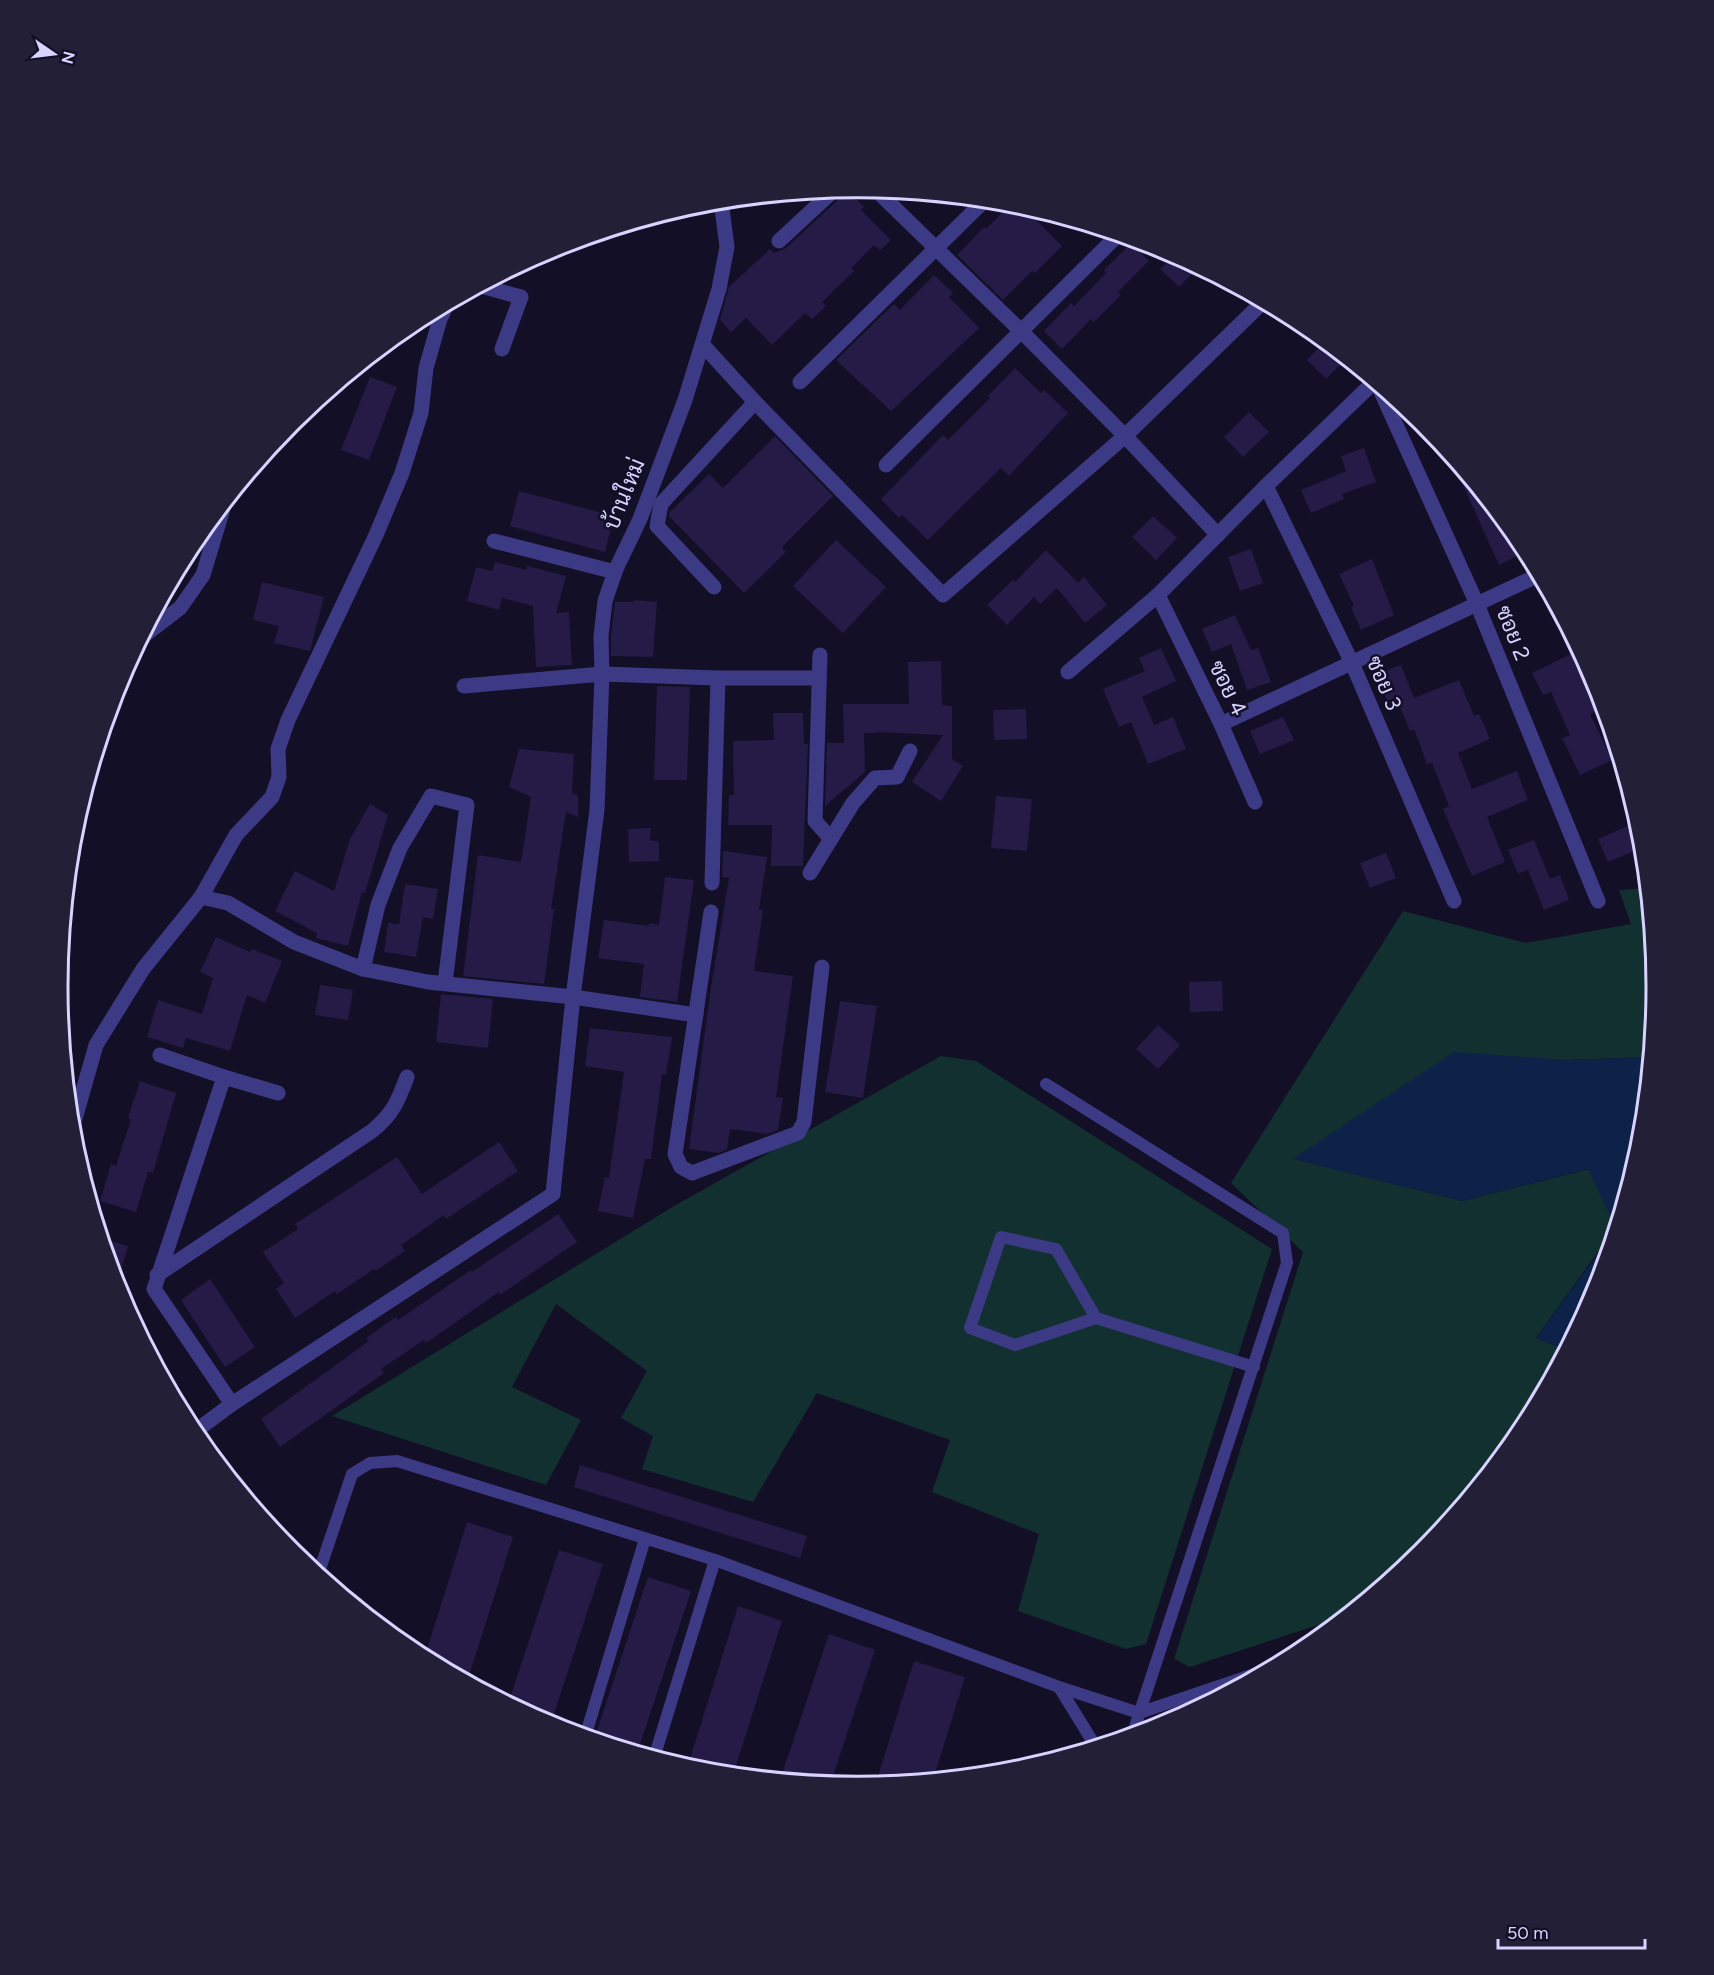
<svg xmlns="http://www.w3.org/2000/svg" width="1714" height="1975" viewBox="0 0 1714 1975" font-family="Figtree,Sarabun,sans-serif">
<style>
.green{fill:#12302f}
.water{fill:#0c2248}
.building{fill:#241b47}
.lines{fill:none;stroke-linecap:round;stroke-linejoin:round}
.service{stroke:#3d3a85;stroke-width:12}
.minor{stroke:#3d3a85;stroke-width:15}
.labels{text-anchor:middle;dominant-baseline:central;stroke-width:5;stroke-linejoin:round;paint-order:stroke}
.street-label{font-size:22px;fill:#d9d4ff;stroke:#130f26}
.rim{fill:none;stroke:#d9d4ff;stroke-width:3}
</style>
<rect width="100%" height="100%" fill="#130f26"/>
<!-- green -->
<g class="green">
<path d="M1647 888 1657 988 1650 1057 1569 1060 1294 1159 1462 1201 1589 1169 1616 1227 1536 1338 1566 1350 1522 1432 1422 1553 1348 1615 1190 1667 1174 1659 1303 1252 1231 1183 1403 911 1526 943 1631 924 1619 890Z"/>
<path d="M941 1056 976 1061 1272 1249 1146 1644 1126 1649 1018 1611 1039 1534 932 1492 950 1440 817 1393 753 1502 642 1469 653 1436 621 1418 647 1371 556 1304 512 1387 581 1420 546 1485 332 1416 674 1206Z"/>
<path d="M1215 1699 1164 1726 1168 1713Z"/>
</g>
<!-- water -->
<g class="water">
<path d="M1454 1052 1569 1060 1650 1057 1642 1144 1616 1227 1588 1169 1462 1201 1293 1159Z"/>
<path d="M1616 1229 1596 1294 1566 1350 1536 1338Z"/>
</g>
<!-- building -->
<g class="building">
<path d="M844 189H846L864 207 861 210 891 240 880 250 874 245 851 268 854 271 822 302 826 306 812 319 805 313 772 345 746 318 731 332 720 320 729 287 770 249 774 253 786 248 841 197Z"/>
<path d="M1012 203 1040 211 1034 218 1062 246 1035 273 1032 271 1003 300 957 255 984 227 986 229Z"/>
<path d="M1131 243 1149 261 1118 292 1121 295 1094 322 1091 319 1062 349 1044 331 1071 303 1074 306 1106 273 1104 270Z"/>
<path d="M1175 255 1199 267 1179 287 1160 269Z"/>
<path d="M934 275 953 293 949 297 979 328 891 411 836 360 894 304 900 310Z"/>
<path d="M1325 341 1346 359 1326 379 1307 360Z"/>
<path d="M1015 368 1041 393 1044 390 1068 413 1009 476 1001 468 928 540 902 515 899 518 881 499 943 435 948 440 990 398 988 396Z"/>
<path d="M370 377 397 387 369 460 341 450Z"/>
<path d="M1249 412 1269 432 1243 457 1224 437Z"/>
<path d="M775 436 833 496 782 547 786 552 744 593 669 516V513L709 474 723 488Z"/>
<path d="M1364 448 1376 482 1342 494 1344 499 1311 513 1301 490 1346 471 1341 456Z"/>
<path d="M1463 471 1508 526 1521 554 1499 565 1458 474Z"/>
<path d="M519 491 614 516 605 552 510 526Z"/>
<path d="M1153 516 1177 538 1156 560 1132 537Z"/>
<path d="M836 540 886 587 843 633 793 586Z"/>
<path d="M1251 549 1263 583 1240 591 1228 557Z"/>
<path d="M1046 550 1078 583 1084 577 1107 605 1085 623 1057 588 1040 604 1034 597 1007 625 987 605 1013 580 1015 582Z"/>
<path d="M1372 559 1394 615 1361 630 1351 607 1354 606 1339 574Z"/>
<path d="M495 562 526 570 527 566 566 576 556 613 569 612 572 665 536 667 533 606 502 598 499 610 467 601 476 567 492 571Z"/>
<path d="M262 582 324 597 310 651 274 643 279 626 253 620Z"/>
<path d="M634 600 657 602 653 657 611 656V636L615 602H634Z"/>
<path d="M1235 615 1251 650 1258 648 1271 682 1247 690 1231 644 1212 652 1202 629Z"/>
<path d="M1161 648 1176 681 1142 697 1154 725 1173 717 1186 749 1148 764 1131 722 1119 727 1103 689 1145 671 1139 658Z"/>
<path d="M1579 650 1596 682 1604 707 1590 714 1612 760 1580 775 1562 738 1570 735 1551 692 1543 695 1532 673Z"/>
<path d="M941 661 942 705 952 706V759L963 766 941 801 912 782 943 735 877 732V733H864L865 772 825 806 827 743H844L843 704H909L908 662Z"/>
<path d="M1401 665 1414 698 1459 680 1474 716 1479 714 1490 739 1458 753 1472 789 1517 771 1528 800 1487 817 1505 862 1472 876 1443 809 1449 806 1432 763 1427 764 1414 729 1410 731 1396 697 1387 701 1376 675Z"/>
<path d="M657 686 690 687 687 780H654Z"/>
<path d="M1026 709 1027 739 994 740 993 710Z"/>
<path d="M773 713H803L804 744H808L803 866H771L772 825H728L729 795H734L733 741 774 740Z"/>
<path d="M1283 717 1294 740 1260 754 1250 731Z"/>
<path d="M519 749 574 754 572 793 578 796V817L566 812 551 909H554L544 984 463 976 478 855 521 862 531 797 509 787Z"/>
<path d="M996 796 1032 799 1027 851 991 848Z"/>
<path d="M370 804 388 815 365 893 362 892 348 946 316 938 317 933 275 911 295 871 334 891 350 839Z"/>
<path d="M1637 822 1642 834 1643 847 1608 862 1598 839Z"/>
<path d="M651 828 650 840 659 842V861L629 862 628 829Z"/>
<path d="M1534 840 1550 879 1560 875 1569 900 1544 910 1528 870 1518 874 1508 850Z"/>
<path d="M723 851 767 857 759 910H763L754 971 793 976 776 1097 783 1098 778 1130 767 1134 730 1129 727 1149 719 1153 689 1149 711 987 729 878 722 877Z"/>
<path d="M1386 853 1396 878 1370 888 1360 863Z"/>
<path d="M665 877 694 880 677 1002 640 997 644 964 598 958 604 920 649 926V923L659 925Z"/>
<path d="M405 884 438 889 433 919 423 917 416 957 384 952 388 923 399 924Z"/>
<path d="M216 937 250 952 252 949 282 961 265 1003 247 995 230 1051 186 1038 183 1048 147 1037 158 1000 202 1014 213 978 200 972Z"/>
<path d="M1222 981 1223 1011 1190 1012 1189 982Z"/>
<path d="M320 985 353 990 348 1020 315 1015Z"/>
<path d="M441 994 493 999 488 1048 436 1042Z"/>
<path d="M840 1001 877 1006 863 1098 825 1092Z"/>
<path d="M1158 1025 1180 1045 1158 1069 1136 1049Z"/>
<path d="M590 1028 672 1037 666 1075 662 1074 651 1159H645L633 1218 598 1211 605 1177 609 1178 624 1072 585 1066Z"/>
<path d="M140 1081 176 1093 153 1173 148 1172 136 1212 100 1201 111 1164 116 1166 131 1119 128 1118Z"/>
<path d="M499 1142 518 1171 446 1219 444 1215 401 1245 405 1251 375 1271 374 1269 337 1294 335 1291 295 1318 276 1289 284 1283 263 1252 298 1229 295 1224 397 1157 422 1194Z"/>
<path d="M558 1214 577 1242 500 1295 499 1292 426 1343 424 1340 381 1369 384 1373 280 1447 261 1419 369 1341 366 1338 396 1317 398 1320 471 1270 472 1272Z"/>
<path d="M101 1238 128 1246 116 1287 105 1252Z"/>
<path d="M210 1279 255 1347 225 1367 181 1300Z"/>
<path d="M580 1465 807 1536 800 1558 574 1487Z"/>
<path d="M467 1522 513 1537 467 1682 424 1659Z"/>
<path d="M559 1550 603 1564 550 1726 508 1704Z"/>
<path d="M648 1577 691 1591 637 1753 594 1740Z"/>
<path d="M738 1606 782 1621 733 1775 701 1772 687 1768Z"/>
<path d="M829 1634 875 1650 830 1785 780 1780Z"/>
<path d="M914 1661 965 1677 933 1780 875 1786Z"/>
</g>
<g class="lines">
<!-- service -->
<g class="service">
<path d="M1046 1084 1283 1233 1287 1263 1132 1736"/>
<path d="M1096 1318 1056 1249 1001 1237 970 1328 1015 1345 1096 1318 1254 1367"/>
<path d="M318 1575 352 1474 370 1463 397 1461 715 1560 1059 1687 1139 1713 1272 1668"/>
<path d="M1059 1687 1096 1747"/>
<path d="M585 1737 645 1539"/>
<path d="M654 1758 715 1560"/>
</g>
<!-- minor -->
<g class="minor">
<path d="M875 189 1021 331 1125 436 1218 535"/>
<path d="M779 241 834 190"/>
<path d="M481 286 521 297 502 349"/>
<path d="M703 345 755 402 943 595 1125 436 1263 302"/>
<path d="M800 382 985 200"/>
<path d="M1378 385 1477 604 1598 901"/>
<path d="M886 465 1118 235"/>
<path d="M1266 486 1352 663 1454 901"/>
<path d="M494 541 615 572"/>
<path d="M714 587 657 526 661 504 755 402"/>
<path d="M1158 595 1221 724 1255 802"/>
<path d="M142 637 180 608 203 575 225 502"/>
<path d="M820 655 815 821 831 839"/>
<path d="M1068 672 1158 595 1266 486 1374 382"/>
<path d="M464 686 602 674 718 678H819"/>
<path d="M1221 724 1539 575"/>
<path d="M810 873 853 803 875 778 897 777 910 751"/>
<path d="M712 883 718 678"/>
<path d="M201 897 228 903 294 942 363 969 428 982 573 997 696 1015"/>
<path d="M711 912 675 1154 681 1167 692 1173 798 1133 804 1122 822 967"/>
<path d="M363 969 378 905 400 848 431 796 467 805 445 983"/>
<path d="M160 1055 224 1077 278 1093"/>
<path d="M224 1077 154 1289 232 1404"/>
<path d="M71 1133 96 1045 143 969 201 897 236 835 272 797 279 777 278 749 288 720 376 535 402 473 421 413 426 368 440 319 447 304"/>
<path d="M157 1275 372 1131C393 1114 398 1101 407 1077"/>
<path d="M193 1433 232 1404 553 1194 573 997 597 810 602 674 601 636 605 601 616 569 640 519 685 400 719 289 727 247 721 201"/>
</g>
</g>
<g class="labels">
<!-- street labels -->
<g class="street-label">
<text transform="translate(624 494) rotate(-68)">บ้านใหม่</text>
<text transform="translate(1513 633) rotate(68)">ซอย 2</text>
<text transform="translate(1384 683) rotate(67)">ซอย 3</text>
<text transform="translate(1228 688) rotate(64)">ซอย 4</text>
</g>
</g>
<!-- crop -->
<path d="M0 0H1714V1975H0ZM68 987a789 789 0 1 1 1578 0a789 789 0 1 1-1578 0Z" fill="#231f37" fill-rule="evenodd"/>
<path class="rim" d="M68 987a789 789 0 1 1 1578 0a789 789 0 1 1-1578 0Z"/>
<!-- north arrow -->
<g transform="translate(54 54) rotate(104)" stroke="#130f26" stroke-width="4.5" paint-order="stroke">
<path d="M0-4.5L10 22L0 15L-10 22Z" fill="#d9d4ff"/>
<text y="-9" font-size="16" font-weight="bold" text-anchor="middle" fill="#d9d4ff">N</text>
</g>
<!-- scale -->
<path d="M1498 1939v9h147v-9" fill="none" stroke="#d9d4ff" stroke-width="3"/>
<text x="1507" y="1939" font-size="18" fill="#d9d4ff" stroke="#130f26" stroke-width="4.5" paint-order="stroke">50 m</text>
</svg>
